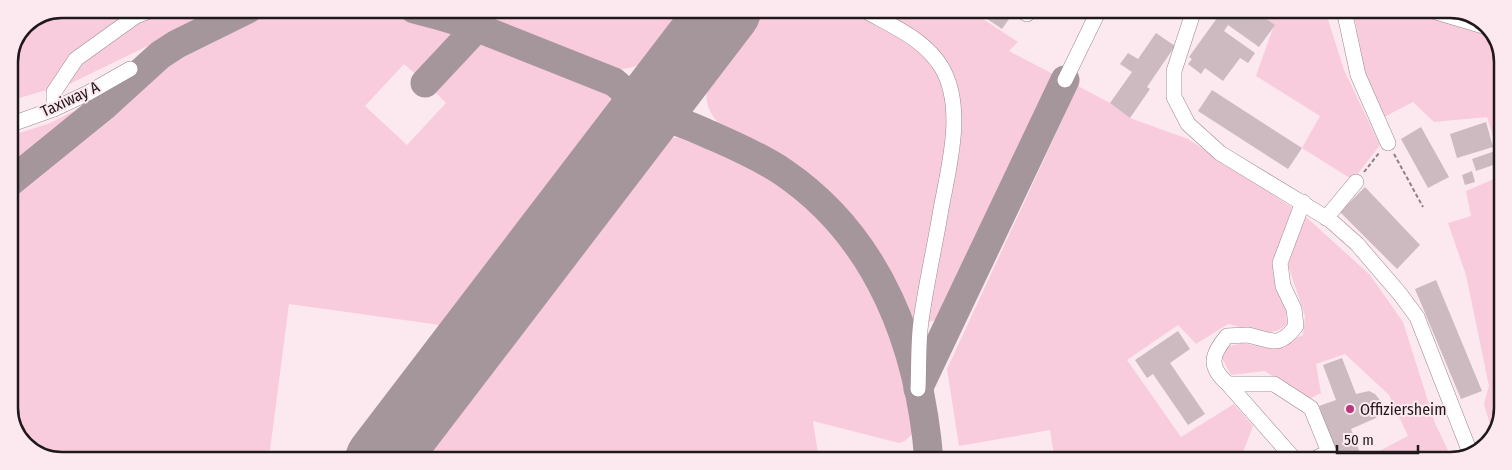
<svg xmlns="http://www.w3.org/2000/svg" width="1512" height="470" viewBox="0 0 1512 470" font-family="'Fira Sans Condensed',sans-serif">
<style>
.green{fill:#f9ccdd}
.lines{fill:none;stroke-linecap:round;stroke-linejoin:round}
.taxiway{stroke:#a5969c;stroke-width:29}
.runway{stroke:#a5969c;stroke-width:72}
.building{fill:#cdbac1}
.minor-casing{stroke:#9b888f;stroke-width:16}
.path{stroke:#8d8085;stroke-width:2;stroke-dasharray:4 2.5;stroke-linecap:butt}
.minor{stroke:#fff;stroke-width:15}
.poi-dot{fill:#bb377b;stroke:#fce8ef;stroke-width:2}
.labels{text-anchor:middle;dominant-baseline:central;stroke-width:4;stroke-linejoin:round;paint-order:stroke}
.street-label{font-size:16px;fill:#20191c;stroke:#fce8ef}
.poi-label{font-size:16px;fill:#20191c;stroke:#fce8ef;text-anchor:start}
.rim{fill:none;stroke:#20191c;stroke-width:2.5}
</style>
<rect width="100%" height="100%" fill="#fce8ef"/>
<!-- green -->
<g class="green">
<path d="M61 9H147L50 89 9 101V61L24 24Z"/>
<path d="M161 9H224L59 89 76 63Z"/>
<path d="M450 9 688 10C665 40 650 76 606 68L478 17Z"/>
<path d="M761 10H856L919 44 942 74 950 130 917 322C904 315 899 297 893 284 872 245 844 213 811 184 797 171 781 159 764 150 734 134 698 123 708 80Z"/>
<path d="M872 10H969L1018 42 1009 51 1055 75 944 311C939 319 933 322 924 323L960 149 961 104 955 80Z"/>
<path d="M1257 10H1325L1344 70 1380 145 1353 180 1302 148 1320 116 1256 76 1274 25Z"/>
<path d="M1353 10 1409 11 1481 31 1498 44 1503 57V168L1487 117 1434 122 1413 102 1384 117 1365 72Z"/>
<path d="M279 11 387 15 452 30 455 34 454 38 420 78 404 64 365 106 407 145 446 103 430 87 459 53 479 40 601 87 611 100 613 107 447 326 289 304 270 450 230 460 47 459 22 443 9 413V199L107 120 167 63 193 47 253 18Z"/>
<path d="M1078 86 1110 103 1130 118 1188 139 1293 208 1279 287 1286 312 1287 324C1271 340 1248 328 1228 324L1196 344 1178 325 1127 360 1181 437 1234 404 1253 426 1244 450 1232 461H1055L1050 430 959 446 947 369Z"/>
<path d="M74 111 76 114 9 167V136L48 124Z"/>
<path d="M687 137C772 166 842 221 881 303 899 340 906 382 913 421V433L905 441 899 443 813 421 819 460H418L659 144 670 138Z"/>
<path d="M1503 175 1501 423 1493 435 1484 404 1489 386 1466 275 1448 223 1471 216 1466 191Z"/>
<path d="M1305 216 1370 275 1403 322 1435 423 1453 461H1360L1408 436 1389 395 1345 354 1316 364 1321 393 1307 400 1265 371 1231 375 1222 358 1227 347 1242 343 1274 349 1303 335 1305 316 1288 265Z"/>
</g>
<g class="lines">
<!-- taxiway -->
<g class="taxiway">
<path d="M414 9 437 15 473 26 614 82C639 103 638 110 626 139"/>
<path d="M425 83 469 36 473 26"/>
<path d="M626 139C658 107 680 122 715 137 738 147 762 158 783 172 880 238 920 348 929 461"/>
<path d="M9 183 104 106 160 55 177 44 248 9"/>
<path d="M918 389 1065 80"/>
</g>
<!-- runway -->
<path class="runway" d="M381 460 725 10"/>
</g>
<!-- building -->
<g class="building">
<path d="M974 10H996L1009 19 1002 29Z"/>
<path d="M1214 10H1254L1275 25 1259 47 1228 25 1224 31 1255 53 1248 63 1240 58 1223 81 1205 68 1201 74 1188 64 1192 59 1189 57 1217 18 1211 14Z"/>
<path d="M1156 33 1175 46 1147 87 1150 89 1130 118 1110 103 1132 72 1120 64 1128 53 1138 59Z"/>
<path d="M1212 90 1302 148 1288 169 1198 111Z"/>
<path d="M1486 122 1493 147 1457 158 1450 134Z"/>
<path d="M1421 127 1449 177 1428 188 1401 139Z"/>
<path d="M1495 151 1499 163 1476 171 1472 159Z"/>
<path d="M1472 171 1475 182 1465 185 1462 175Z"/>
<path d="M1365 187 1420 245 1397 269 1340 212Z"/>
<path d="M1436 280 1482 391 1461 399 1415 289Z"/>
<path d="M1178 331 1190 349 1170 363 1205 414 1188 425 1153 374 1147 378 1135 360Z"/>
<path d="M1342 358 1356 394 1369 391 1375 394 1379 399 1381 406 1380 412 1376 418 1351 429 1360 453 1339 460 1319 406 1336 400 1323 365Z"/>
</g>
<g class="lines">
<!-- minor casing -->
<g class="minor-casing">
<g id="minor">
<path d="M864 10C892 26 925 39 942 68 965 108 949 166 941 209 935 246 926 284 921 321 918 343 919 367 918 389"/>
<path d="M1021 10 1027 14"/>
<path d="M1194 10 1174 71V97L1188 124 1220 153 1330 220 1357 244 1400 294 1417 317 1471 455"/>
<path d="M1344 10 1358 75 1388 143"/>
<path d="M1433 11 1490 28"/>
<path d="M1065 80 1099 10"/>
<path d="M54 109V92L76 59 136 16 154 9"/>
<path d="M9 125 54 109 88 93 130 69"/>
<path d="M1326 218 1356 182"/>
<path d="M1228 384H1274L1311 408 1329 452 1310 461"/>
<path d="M1296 461 1228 384C1208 367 1211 355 1227 336 1233 336 1240 335 1247 335 1271 339 1278 350 1296 326L1294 309 1283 286 1280 263 1303 202"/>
</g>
</g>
<!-- path -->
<g class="path">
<path d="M1394 154 1423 207"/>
<path d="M1364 172 1379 153"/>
</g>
<!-- minor -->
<use href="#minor" class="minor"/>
</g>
<!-- markers -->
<circle class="poi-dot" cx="1350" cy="409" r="5"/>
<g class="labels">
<!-- street labels -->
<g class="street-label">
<text transform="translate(70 99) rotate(-25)">Taxiway A</text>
</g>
<!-- poi labels -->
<g class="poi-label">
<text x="1360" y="409">Offiziersheim</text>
</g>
</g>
<!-- crop -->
<path d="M0 0H1512V470H0ZM62 18H1450A44 44 0 0 1 1494 62V408A44 44 0 0 1 1450 452H62A44 44 0 0 1 18 408V62A44 44 0 0 1 62 18Z" fill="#fce8ef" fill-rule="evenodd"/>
<path class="rim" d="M62 18H1450A44 44 0 0 1 1494 62V408A44 44 0 0 1 1450 452H62A44 44 0 0 1 18 408V62A44 44 0 0 1 62 18Z"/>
<!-- scale -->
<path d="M1337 445v8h81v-8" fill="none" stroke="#20191c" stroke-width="2.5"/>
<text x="1344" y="445" font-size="15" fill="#20191c" stroke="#fce8ef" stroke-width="4" paint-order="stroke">50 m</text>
</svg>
